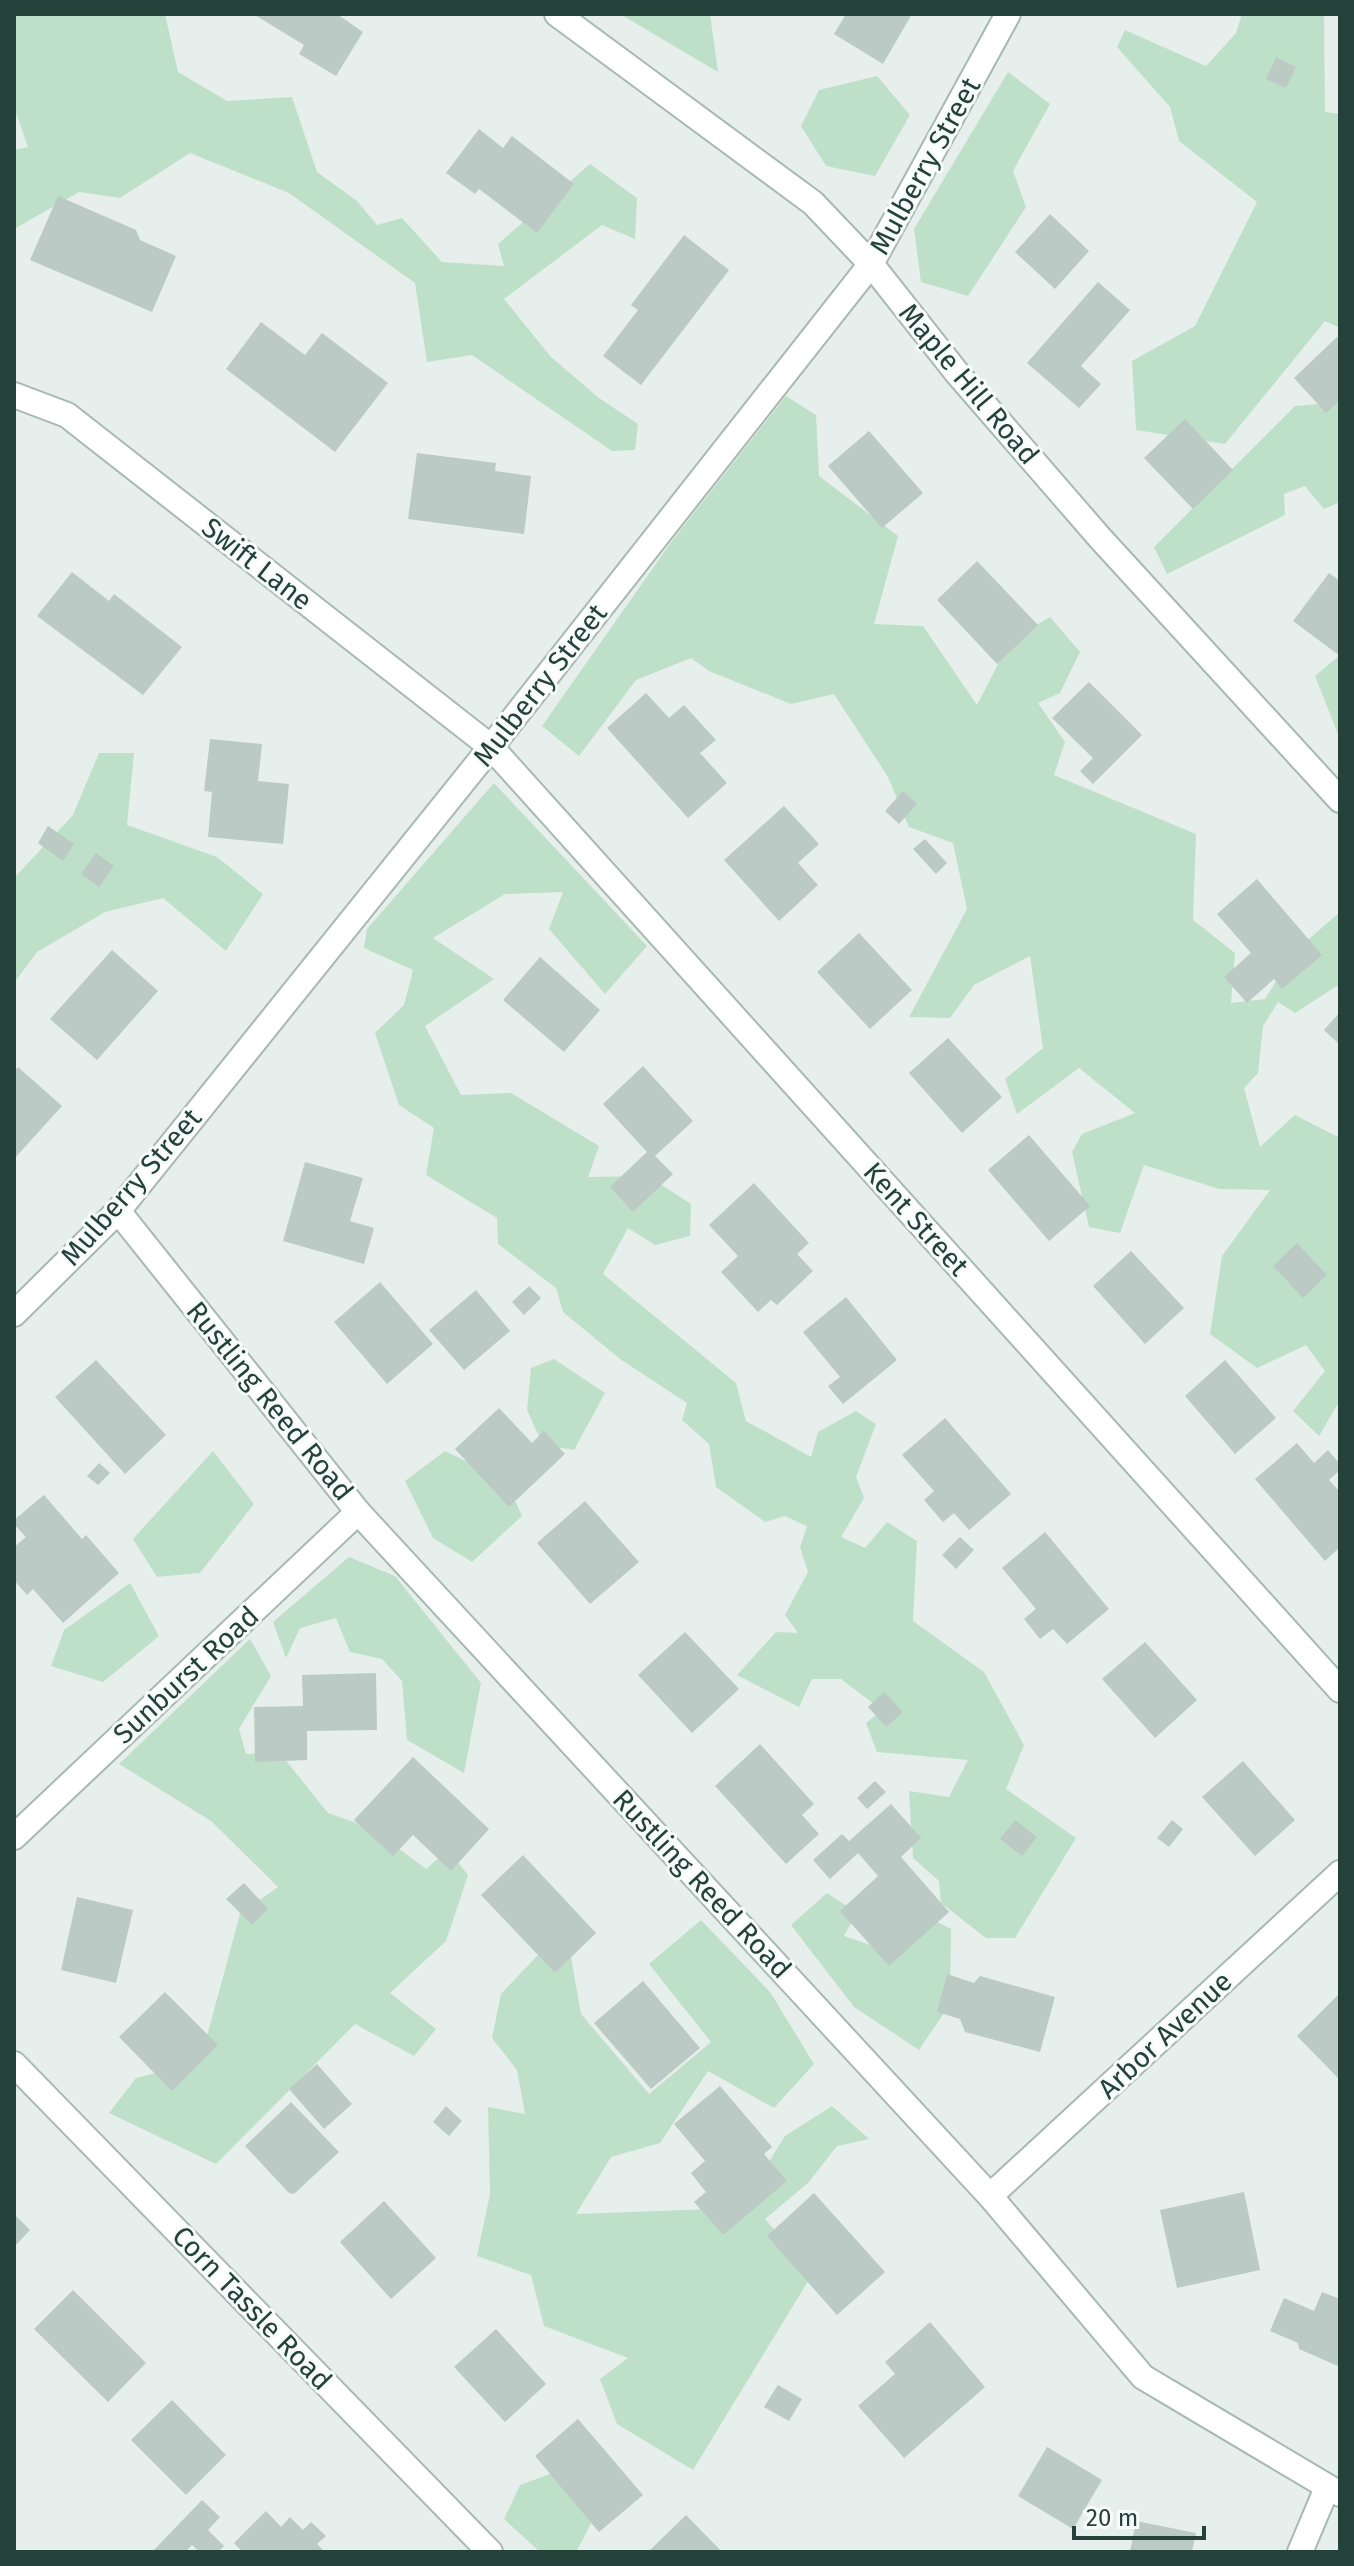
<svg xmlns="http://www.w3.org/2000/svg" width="1354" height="2566" viewBox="0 0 1354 2566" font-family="'Fira Sans',sans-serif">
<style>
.green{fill:#bfe0c8}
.building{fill:#bbcac4}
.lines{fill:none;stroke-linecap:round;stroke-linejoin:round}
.minor-casing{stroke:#a8b8b2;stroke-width:28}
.minor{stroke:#fff;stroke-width:24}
.labels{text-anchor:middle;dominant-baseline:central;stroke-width:6;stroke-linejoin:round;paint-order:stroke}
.street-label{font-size:28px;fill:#24423a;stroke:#f7fbf9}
</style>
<rect width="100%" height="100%" fill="#e6efeb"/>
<!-- green -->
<g class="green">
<path d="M14 14H165L178 72 227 101 292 97 317 172 357 201 377 225 402 218 442 262 504 266 498 244 590 164 637 198 635 239 602 225 504 299 551 357 599 398 638 424 635 450 612 451 472 355 427 362 415 283 289 193 190 153 120 198 79 192 14 229V150L28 147 14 107Z"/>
<path d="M620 14H710L718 72Z"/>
<path d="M1242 14H1324L1325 112 1340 114V328L1325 321 1225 444 1136 430 1132 361 1195 326 1257 202 1179 141 1170 107 1117 47 1125 30 1206 66 1236 33Z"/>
<path d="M1008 72 1050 104 1013 171 1026 207 968 296 921 282 914 229Z"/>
<path d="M877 76 910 115 875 176 826 166 801 126 819 90Z"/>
<path d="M786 396 816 415 819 476 898 536 874 624 923 626 977 705 1011 639 1050 617 1080 652 1060 693 1038 703 1065 742 1054 775 1196 834 1193 920 1235 953 1231 1003 1265 999 1294 952 1340 912V984L1295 1013 1278 1002 1263 1026 1258 1073 1244 1088 1260 1147 1295 1115 1340 1138V1400L1319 1436 1293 1411 1325 1371 1306 1345 1257 1368 1210 1334 1222 1256 1270 1190 1219 1189 1144 1165 1120 1233 1089 1227 1072 1152 1082 1134 1135 1113 1079 1068 1017 1114 1005 1079 1043 1048 1030 956 974 985 950 1018 909 1017 967 909 953 843 909 827 888 777 834 694 791 704 709 671 691 658 636 680 579 756 542 726 672 541Z"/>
<path d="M1340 402V502L1324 509 1305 486 1284 494 1285 515 1167 574 1154 547 1295 406Z"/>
<path d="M1340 655V739L1315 676Z"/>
<path d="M99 753H134L127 825 217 857 263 894 226 951 163 898 105 912 37 952 14 983V878L73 815Z"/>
<path d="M494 783 647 946 605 994 549 929 563 892 505 894 433 938 494 979 425 1026 461 1095 511 1093 599 1146 588 1177 648 1176 691 1204 690 1236 655 1245 628 1228 603 1274 736 1383 746 1421 811 1457 818 1432 856 1411 876 1424 856 1477 864 1498 841 1537 865 1548 887 1522 917 1541 913 1621 984 1672 1024 1745 1006 1789 1076 1838 1015 1938H986L941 1903 939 1881 913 1858 909 1791 949 1797 968 1760 877 1752 866 1723 882 1710 841 1679H812L799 1707 737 1675 776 1632 798 1633 785 1615 808 1572 800 1547 807 1526 785 1516 765 1522 716 1487 709 1444 682 1420 687 1403 620 1359 563 1312 556 1288 498 1244 497 1218 426 1175 434 1128 399 1105 375 1033 404 1005 413 970 364 948 367 929Z"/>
<path d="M554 1359 605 1393 574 1450 543 1445 527 1410 531 1368Z"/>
<path d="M213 1451 254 1504 200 1573 157 1577 133 1539Z"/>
<path d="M445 1451 506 1481 522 1516 472 1562 433 1538 405 1481Z"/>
<path d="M349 1557 395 1576 481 1683 464 1773 407 1740 402 1681 382 1659 350 1652 336 1618 300 1628 286 1658 273 1622Z"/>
<path d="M130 1583 159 1636 103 1682 51 1666 64 1630Z"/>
<path d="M250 1639 271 1676 239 1729 246 1754 279 1752 328 1813 373 1829 426 1869 448 1850 468 1875 446 1941 390 1993 436 2029 414 2056 355 2024 216 2164 109 2113 136 2078 200 2062 240 1914 278 1887 211 1821 119 1764Z"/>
<path d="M827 1893 857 1913 844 1936 886 1950 919 1912 951 1929 950 2004 919 2050 854 2007 791 1925Z"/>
<path d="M701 1920 770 1992 814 2064 774 2108 708 2071 660 2143 611 2157 576 2214 740 2208 785 2136 832 2106 869 2139 837 2146 809 2182 765 2219 813 2273 693 2470 617 2424 600 2379 628 2358 544 2326 531 2275 477 2256 490 2194 488 2107 525 2114 517 2070 492 2038 501 1994 538 1955 571 1957 581 2014 649 2094 711 2042 649 1964Z"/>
<path d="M550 2474 603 2501 576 2552H540L504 2519 520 2485Z"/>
</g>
<!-- building -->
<g class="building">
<path d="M253 14H337L363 32 336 76 299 54 304 45Z"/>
<path d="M846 14H912L883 64 834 34Z"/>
<path d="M1276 57 1296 67 1286 88 1266 79Z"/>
<path d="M479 129 503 148 512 136 574 184 537 233 479 189 475 194 446 173Z"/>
<path d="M58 196 136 230 140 240 176 256 152 312 30 260Z"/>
<path d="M1050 214 1089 251 1055 289 1015 252Z"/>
<path d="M684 235 729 270 641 385 603 356 638 310 631 305Z"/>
<path d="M1098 282 1130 310 1081 366 1101 384 1079 408 1027 363Z"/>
<path d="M261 322 305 355 322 333 388 383 335 452 226 369Z"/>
<path d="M1337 337 1340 340V400L1326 413 1294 378Z"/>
<path d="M1185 419 1233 470 1193 509 1144 458Z"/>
<path d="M869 431 923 493 882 528 828 466Z"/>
<path d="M417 453 496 463 495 471 531 476 524 534 408 519Z"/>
<path d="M977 561 1038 625 997 664 937 600Z"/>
<path d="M72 572 109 601 114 594 182 647 143 695 37 616Z"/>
<path d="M1329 573 1340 581V656L1293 621Z"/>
<path d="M1089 682 1142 735 1093 784 1080 771 1093 758 1052 718Z"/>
<path d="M646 693 669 718 684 705 716 740 700 753 727 783 688 818 607 728Z"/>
<path d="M210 739 262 744 258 781 289 784 283 844 208 837 212 792 204 791Z"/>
<path d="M903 791 917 804 899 824 885 811Z"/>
<path d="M784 806 819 844 798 863 818 885 779 921 724 860Z"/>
<path d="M48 826 74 844 63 861 38 843Z"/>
<path d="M925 839 947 863 936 874 913 849Z"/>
<path d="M96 853 114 866 99 887 81 874Z"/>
<path d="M1257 879 1322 955 1282 989 1274 979 1247 1003 1224 977 1251 953 1217 914Z"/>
<path d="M859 933 912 990 870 1029 817 972Z"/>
<path d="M112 950 158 991 97 1060 50 1019Z"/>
<path d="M540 957 600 1010 564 1052 503 1000Z"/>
<path d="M1340 1012V1045L1324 1030Z"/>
<path d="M948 1038 1002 1097 962 1133 909 1073Z"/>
<path d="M643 1066 693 1121 655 1156 673 1174 633 1212 610 1187 647 1152 603 1104Z"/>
<path d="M18 1067 62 1106 14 1159V1072Z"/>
<path d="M1029 1135 1090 1206 1049 1241 988 1170Z"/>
<path d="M305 1162 363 1178 350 1221 374 1228 364 1264 283 1241Z"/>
<path d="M754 1183 809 1243 797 1254 813 1271 777 1305 771 1300 758 1312 721 1272 738 1256 709 1225Z"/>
<path d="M1297 1243 1327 1275 1303 1298 1273 1266Z"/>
<path d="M1131 1251 1184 1308 1145 1344 1093 1286Z"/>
<path d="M380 1282 433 1344 387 1384 334 1322Z"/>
<path d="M529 1286 541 1298 524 1315 512 1302Z"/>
<path d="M476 1290 510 1331 464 1370 429 1330Z"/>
<path d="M846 1297 897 1360 843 1404 828 1386 840 1377 803 1332Z"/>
<path d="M96 1360 166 1435 125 1474 55 1397Z"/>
<path d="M1225 1360 1276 1418 1235 1454 1185 1396Z"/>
<path d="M499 1408 532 1443 544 1431 565 1454 509 1507 455 1449Z"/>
<path d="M945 1418 1011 1494 969 1530 954 1513 943 1522 924 1500 934 1491 902 1455Z"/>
<path d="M1297 1443 1314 1463 1328 1450 1340 1464V1470L1329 1480 1340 1492V1547L1325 1561 1255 1479Z"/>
<path d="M99 1463 110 1473 98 1485 87 1476Z"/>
<path d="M44 1495 82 1539 86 1535 119 1573 63 1623 33 1589 27 1595 14 1580V1547L26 1537 14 1524V1520Z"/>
<path d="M585 1501 639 1562 590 1604 537 1543Z"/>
<path d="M1045 1532 1109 1609 1067 1644 1053 1629 1040 1639 1024 1619 1036 1609 1002 1568Z"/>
<path d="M960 1537 974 1550 956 1569 942 1555Z"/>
<path d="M685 1632 739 1689 692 1733 638 1675Z"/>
<path d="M1145 1642 1197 1700 1155 1738 1102 1679Z"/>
<path d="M376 1673 377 1730 307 1731V1760L255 1762 254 1707 303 1706 302 1675Z"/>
<path d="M884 1692 903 1712 886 1727 868 1707Z"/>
<path d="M760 1744 814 1804 802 1815 819 1834 786 1864 715 1786Z"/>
<path d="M413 1757 489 1829 451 1871 413 1835 393 1856 354 1820Z"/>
<path d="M1243 1761 1295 1820 1255 1856 1202 1797Z"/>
<path d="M875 1781 886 1792 867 1809 857 1798Z"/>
<path d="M891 1804 921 1838 901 1857 949 1912 889 1966 840 1911 878 1876 858 1853 830 1879 813 1860 842 1834 849 1841Z"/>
<path d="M1015 1820 1037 1837 1022 1856 1000 1839Z"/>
<path d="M1172 1820 1183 1829 1169 1847 1157 1838Z"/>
<path d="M523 1855 596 1933 555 1973 481 1895Z"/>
<path d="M244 1883 268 1909 252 1925 226 1899Z"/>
<path d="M77 1897 133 1910 116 1983 61 1970Z"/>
<path d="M947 1974 974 1983 980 1976 1055 1997 1040 2052 965 2032 960 2019 937 2012Z"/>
<path d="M643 1981 700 2048 651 2089 594 2023Z"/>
<path d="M165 1992 218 2045 172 2091 119 2037Z"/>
<path d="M1340 1993V2080L1297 2036Z"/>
<path d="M317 2064 352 2104 324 2129 289 2089Z"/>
<path d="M720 2086 772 2147 764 2154 787 2181 723 2235 694 2202 706 2192 691 2173 705 2161 674 2124Z"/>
<path d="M291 2102 339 2152 294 2194 289 2193 245 2146Z"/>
<path d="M446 2106 462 2121 449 2136 433 2122Z"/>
<path d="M1244 2192 1260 2270 1177 2288 1160 2210Z"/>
<path d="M814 2193 885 2272 837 2315 767 2236Z"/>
<path d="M384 2201 436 2258 391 2299 340 2242Z"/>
<path d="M14 2214 30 2230 14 2247Z"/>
<path d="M73 2290 146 2363 108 2402 34 2329Z"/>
<path d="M1322 2292 1340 2299V2367L1299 2349 1298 2343 1270 2331 1284 2298 1314 2311Z"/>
<path d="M930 2322 985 2387 904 2458 858 2406 895 2374 885 2362Z"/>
<path d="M496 2329 546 2384 505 2422 454 2367Z"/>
<path d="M778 2385 802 2399 789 2421 764 2407Z"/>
<path d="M172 2400 226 2455 186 2495 131 2440Z"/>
<path d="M578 2419 643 2495 599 2532 535 2456Z"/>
<path d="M1047 2447 1102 2480 1073 2529 1018 2496Z"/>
<path d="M202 2500 220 2517 208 2530 224 2546 218 2552H200L192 2545 185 2552H152Z"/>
<path d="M266 2511 281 2527 290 2517 303 2530 311 2522 326 2536 317 2544 325 2552H243L234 2543Z"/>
<path d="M686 2515 722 2552H648Z"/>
<path d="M1136 2521 1196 2533 1192 2552H1130Z"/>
</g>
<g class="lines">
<!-- minor casing -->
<g class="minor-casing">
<g id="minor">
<path d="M557 14 813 203 871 264 957 373 1100 538 1340 800"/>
<path d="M14 395 67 415 491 747 1340 1690"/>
<path d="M118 1211 358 1512 990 2196 1143 2377 1340 2494"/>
<path d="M14 1314 118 1211 491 747 871 264 1008 14"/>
<path d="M14 1837 358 1512"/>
<path d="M14 2064 490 2552"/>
<path d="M990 2196 1340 1873"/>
<path d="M1300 2552 1327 2488"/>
</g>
</g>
<!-- minor -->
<use href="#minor" class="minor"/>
</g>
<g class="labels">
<!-- street labels -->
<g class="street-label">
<text transform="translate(925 166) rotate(-61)">Mulberry Street</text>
<text transform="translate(969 384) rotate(50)">Maple Hill Road</text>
<text transform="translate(257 564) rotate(38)">Swift Lane</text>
<text transform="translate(540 685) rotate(-52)">Mulberry Street</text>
<text transform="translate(131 1187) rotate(-49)">Mulberry Street</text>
<text transform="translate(916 1219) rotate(48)">Kent Street</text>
<text transform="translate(270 1401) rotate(51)">Rustling Reed Road</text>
<text transform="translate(186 1675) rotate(-43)">Sunburst Road</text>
<text transform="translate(702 1884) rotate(47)">Rustling Reed Road</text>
<text transform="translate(1165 2035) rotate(-43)">Arbor Avenue</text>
<text transform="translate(252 2308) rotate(46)">Corn Tassle Road</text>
</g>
</g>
<!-- border -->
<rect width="1354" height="2566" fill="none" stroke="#24423a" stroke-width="32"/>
<!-- scale -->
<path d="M1074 2526v12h130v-12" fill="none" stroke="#24423a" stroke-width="4"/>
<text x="1086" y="2526" font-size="24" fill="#24423a" stroke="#f7fbf9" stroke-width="6" paint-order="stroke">20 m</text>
</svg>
